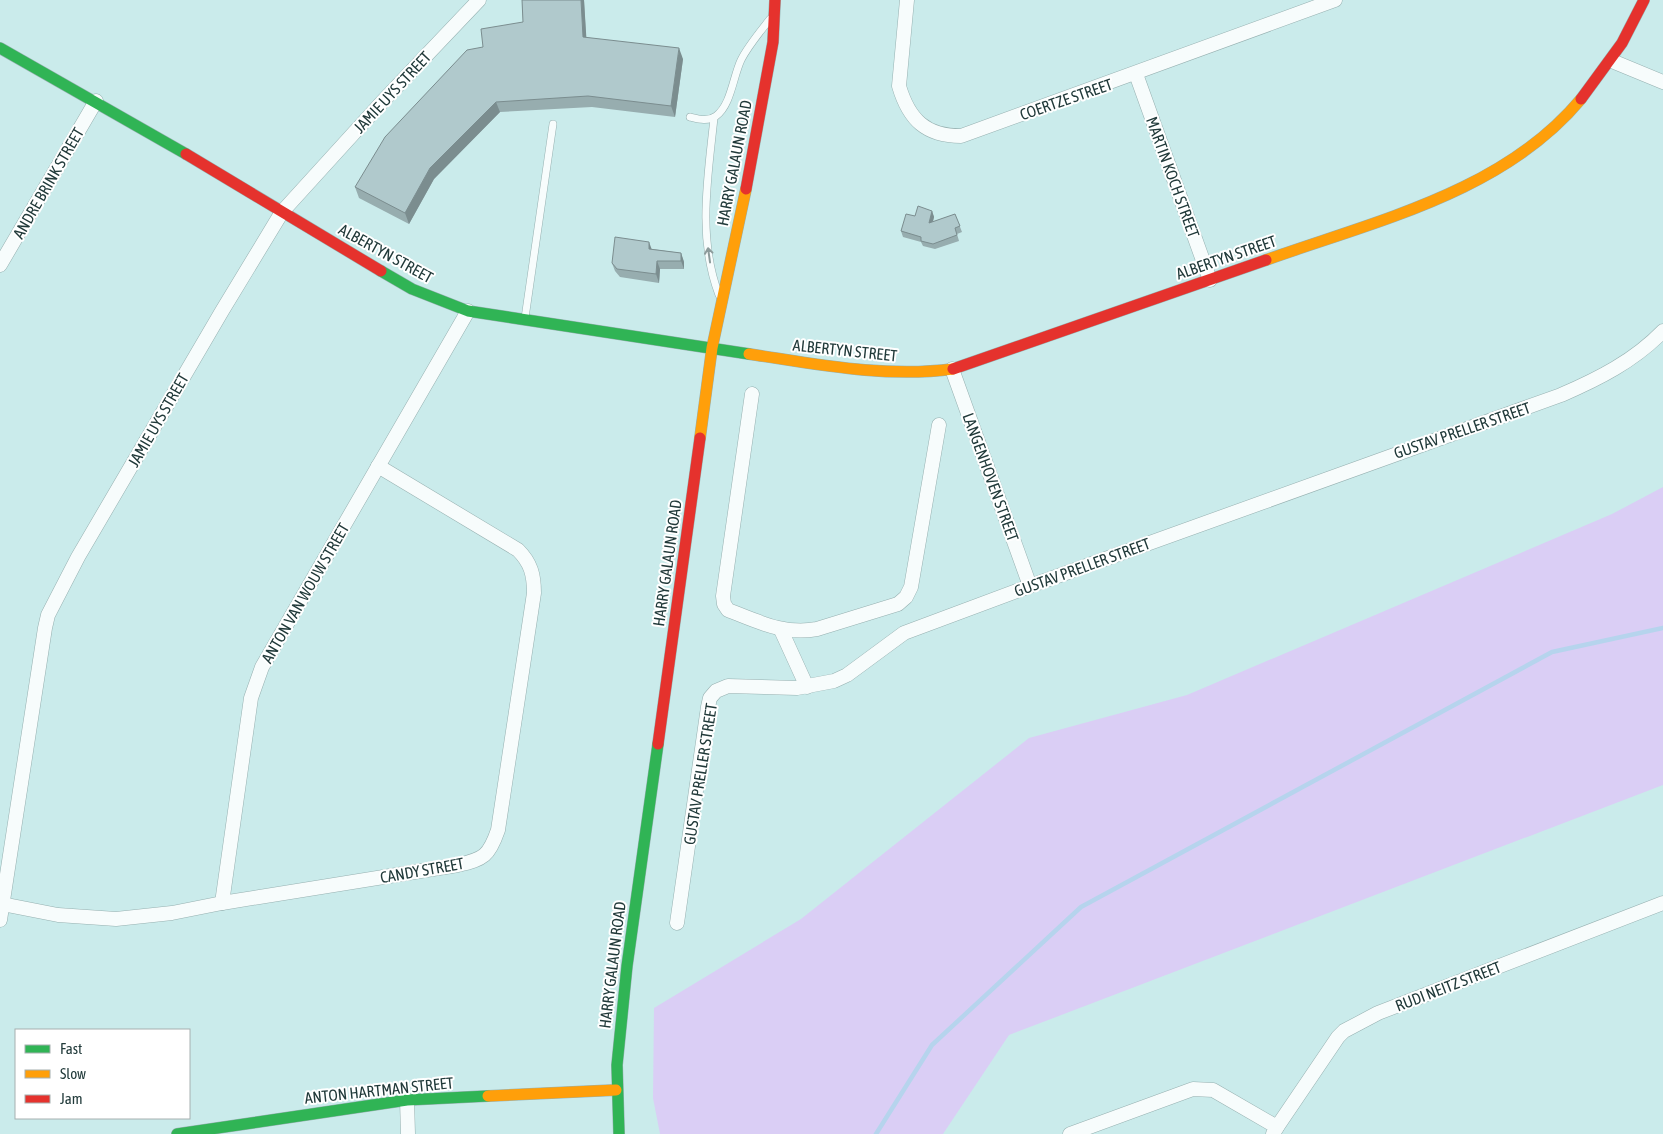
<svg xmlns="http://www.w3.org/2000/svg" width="1663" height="1134" viewBox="0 0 1663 1134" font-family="'Asap Condensed',sans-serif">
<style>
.green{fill:#dacef5}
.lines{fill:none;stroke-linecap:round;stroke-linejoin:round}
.stream{stroke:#b6d4ed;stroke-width:4.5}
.lane-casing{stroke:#96b0b0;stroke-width:8}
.street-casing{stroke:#96b0b0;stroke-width:15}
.fast-casing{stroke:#96b0b0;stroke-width:12}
.slow-casing{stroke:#96b0b0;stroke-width:12}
.jam-casing{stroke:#96b0b0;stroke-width:12}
.lane{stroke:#f7fcfc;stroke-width:7}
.street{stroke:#f7fcfc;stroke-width:14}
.fast{stroke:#30b455;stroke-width:11}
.slow{stroke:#ff9f0a;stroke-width:11}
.jam{stroke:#e5322d;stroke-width:11}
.wall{fill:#97adaf}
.shaded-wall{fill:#7b8d8f}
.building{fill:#b0c9cc;stroke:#7b8d8f}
.oneway{stroke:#8c9b9b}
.labels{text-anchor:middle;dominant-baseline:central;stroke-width:4;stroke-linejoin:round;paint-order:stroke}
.street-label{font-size:16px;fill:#213a3a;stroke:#fff}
</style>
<rect width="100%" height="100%" fill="#caebeb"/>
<!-- green -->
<path class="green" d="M1663 487V785L1009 1035 943 1134H660L653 1098 654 1008 801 919 1029 738 1187 695 1612 514Z"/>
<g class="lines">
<!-- stream -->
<path class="stream" d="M876 1134 932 1045 1081 907 1552 652 1663 628"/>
<!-- lane casing -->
<g class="lane-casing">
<g id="lane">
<path d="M690 117C698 119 708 122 716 116 731 105 733 77 741 60 748 46 760 32 770 19"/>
<path d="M714 118C708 176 697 238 719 295"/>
<path d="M525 318 553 124"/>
</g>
</g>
<!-- street casing -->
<g class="street-casing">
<g id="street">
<path d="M907 0 899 86C909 120 926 136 961 136L1335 0"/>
<path d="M1612 61 1663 82"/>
<path d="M1136 74 1210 280"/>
<path d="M0 265 96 101"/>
<path d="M952 369 1030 586"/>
<path d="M752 394 723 596 724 604 728 610C759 622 784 635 817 629L898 604 906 597 911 587 939 425"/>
<path d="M781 630 807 687"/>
<path d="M222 903 251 698 262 667 468 311"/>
<path d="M2 904 58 915 116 919 172 913 222 903 458 865C484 859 489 856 498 830L534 593C534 575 531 563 518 550L378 466"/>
<path d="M0 920 45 628 48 615 78 557 222 311 282 212 383 101 479 0"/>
<path d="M677 923 708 707 710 698 716 691 728 686 797 688 834 681 847 675 904 633 1030 586 1561 395C1598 379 1634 361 1663 331"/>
<path d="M407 1100 408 1134"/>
<path d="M1277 1127 1338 1037 1344 1031 1378 1013 1663 903"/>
<path d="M1070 1134 1193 1089 1213 1090 1277 1127 1273 1134"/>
</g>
</g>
<!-- fast casing -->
<g class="fast-casing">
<g id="fast">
<path d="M0 48 186 154"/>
<path d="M381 271 412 289 468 311 749 354"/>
<path d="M177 1134 407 1100 488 1096"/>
<path d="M619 1134 617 1065 627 966 658 744"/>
</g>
</g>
<!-- slow casing -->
<g class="slow-casing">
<g id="slow">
<path d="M1266 260C1375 221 1504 192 1581 99"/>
<path d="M749 354C816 364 884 378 953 369"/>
<path d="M700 438 712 348 746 189"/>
<path d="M488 1096 616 1090"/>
</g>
</g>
<!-- jam casing -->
<g class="jam-casing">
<g id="jam">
<path d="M1581 99 1622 43 1644 0"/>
<path d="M186 154 381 271"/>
<path d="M746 189 773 42 775 0"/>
<path d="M953 369 1266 260"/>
<path d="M658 744 700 438"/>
</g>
</g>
<!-- lane -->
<use href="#lane" class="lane"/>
<!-- street -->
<use href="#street" class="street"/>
<!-- fast -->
<use href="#fast" class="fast"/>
<!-- slow -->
<use href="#slow" class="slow"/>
<!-- jam -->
<use href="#jam" class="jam"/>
</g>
<!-- wall -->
<g class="wall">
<path d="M522 0H584L586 37 683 59 675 117 592 107 500 112 434 179 409 224 359 198 355 187 523 22Z"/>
<path d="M932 211 934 217 933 222 955 214 962 232 957 234 959 241 935 249 923 246 921 242 903 237 901 231 915 216Z"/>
<path d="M652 249 681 253 684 262V269H660L659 283 620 277 615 271 612 263Z"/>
</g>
<!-- shaded-wall -->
<g class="shaded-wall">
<path d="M581 0H584L587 48 583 37Z"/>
<path d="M679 48 683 59 675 117 671 106Z"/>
<path d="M496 102 500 112 434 179 409 224 405 213 430 168Z"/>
<path d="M932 211 934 217 931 228 929 223Z"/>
<path d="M649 242 652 250 649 249Z"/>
<path d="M681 253 684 262V269L681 261Z"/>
<path d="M657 261 660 269 659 283 656 274Z"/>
</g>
<!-- building -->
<g class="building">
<path d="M522 0H581L583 37 679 48 671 106 588 96 496 102 430 168 405 213 355 187 385 137 467 50 483 47 481 29 523 22Z"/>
<path d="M918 206 932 211 929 223 955 214 960 226 955 228 957 235 933 244 921 241V237L901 231 906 214 915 216Z"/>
<path d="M615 237 649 242V249L681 253V261H657L656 274 617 269 612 263Z"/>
</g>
<!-- one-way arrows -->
<defs><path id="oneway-shaft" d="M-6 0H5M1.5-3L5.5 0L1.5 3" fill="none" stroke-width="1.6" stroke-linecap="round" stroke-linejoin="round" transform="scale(1.25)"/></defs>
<use class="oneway" href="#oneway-shaft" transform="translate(709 255) rotate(-98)"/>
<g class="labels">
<!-- street labels -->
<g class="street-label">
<text transform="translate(392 92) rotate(-47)">JAMIE UYS STREET</text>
<text transform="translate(1066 99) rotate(-19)">COERTZE STREET</text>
<text transform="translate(734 163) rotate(-79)">HARRY GALAUN ROAD</text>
<text transform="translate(1173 177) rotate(70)">MARTIN KOCH STREET</text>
<text transform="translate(48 183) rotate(-60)">ANDRE BRINK STREET</text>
<text transform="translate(386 253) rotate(29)">ALBERTYN STREET</text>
<text transform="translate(1226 257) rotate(-19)">ALBERTYN STREET</text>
<text transform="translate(845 350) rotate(6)">ALBERTYN STREET</text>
<text transform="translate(158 420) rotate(-60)">JAMIE UYS STREET</text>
<text transform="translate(1462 430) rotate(-19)">GUSTAV PRELLER STREET</text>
<text transform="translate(991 477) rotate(70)">LANGENHOVEN STREET</text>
<text transform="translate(667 563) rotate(-82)">HARRY GALAUN ROAD</text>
<text transform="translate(1082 567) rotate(-20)">GUSTAV PRELLER STREET</text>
<text transform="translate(305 593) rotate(-60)">ANTON VAN WOUW STREET</text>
<text transform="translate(700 774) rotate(-81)">GUSTAV PRELLER STREET</text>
<text transform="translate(422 870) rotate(-10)">CANDY STREET</text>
<text transform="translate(612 965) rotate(-83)">HARRY GALAUN ROAD</text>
<text transform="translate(1448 986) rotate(-21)">RUDI NEITZ STREET</text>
<text transform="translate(379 1090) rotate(-6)">ANTON HARTMAN STREET</text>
</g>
</g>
<!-- legend -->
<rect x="15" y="1029" width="175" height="90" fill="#ffffff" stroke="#a6b0b0"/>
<rect x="25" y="1045" width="25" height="8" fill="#30b455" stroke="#a6b0b0"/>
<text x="60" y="1054" font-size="15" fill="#213a3a">Fast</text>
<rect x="25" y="1070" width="25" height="8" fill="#ff9f0a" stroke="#a6b0b0"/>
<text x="60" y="1079" font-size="15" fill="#213a3a">Slow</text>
<rect x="25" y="1095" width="25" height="8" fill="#e5322d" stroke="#a6b0b0"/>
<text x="60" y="1104" font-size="15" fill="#213a3a">Jam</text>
</svg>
